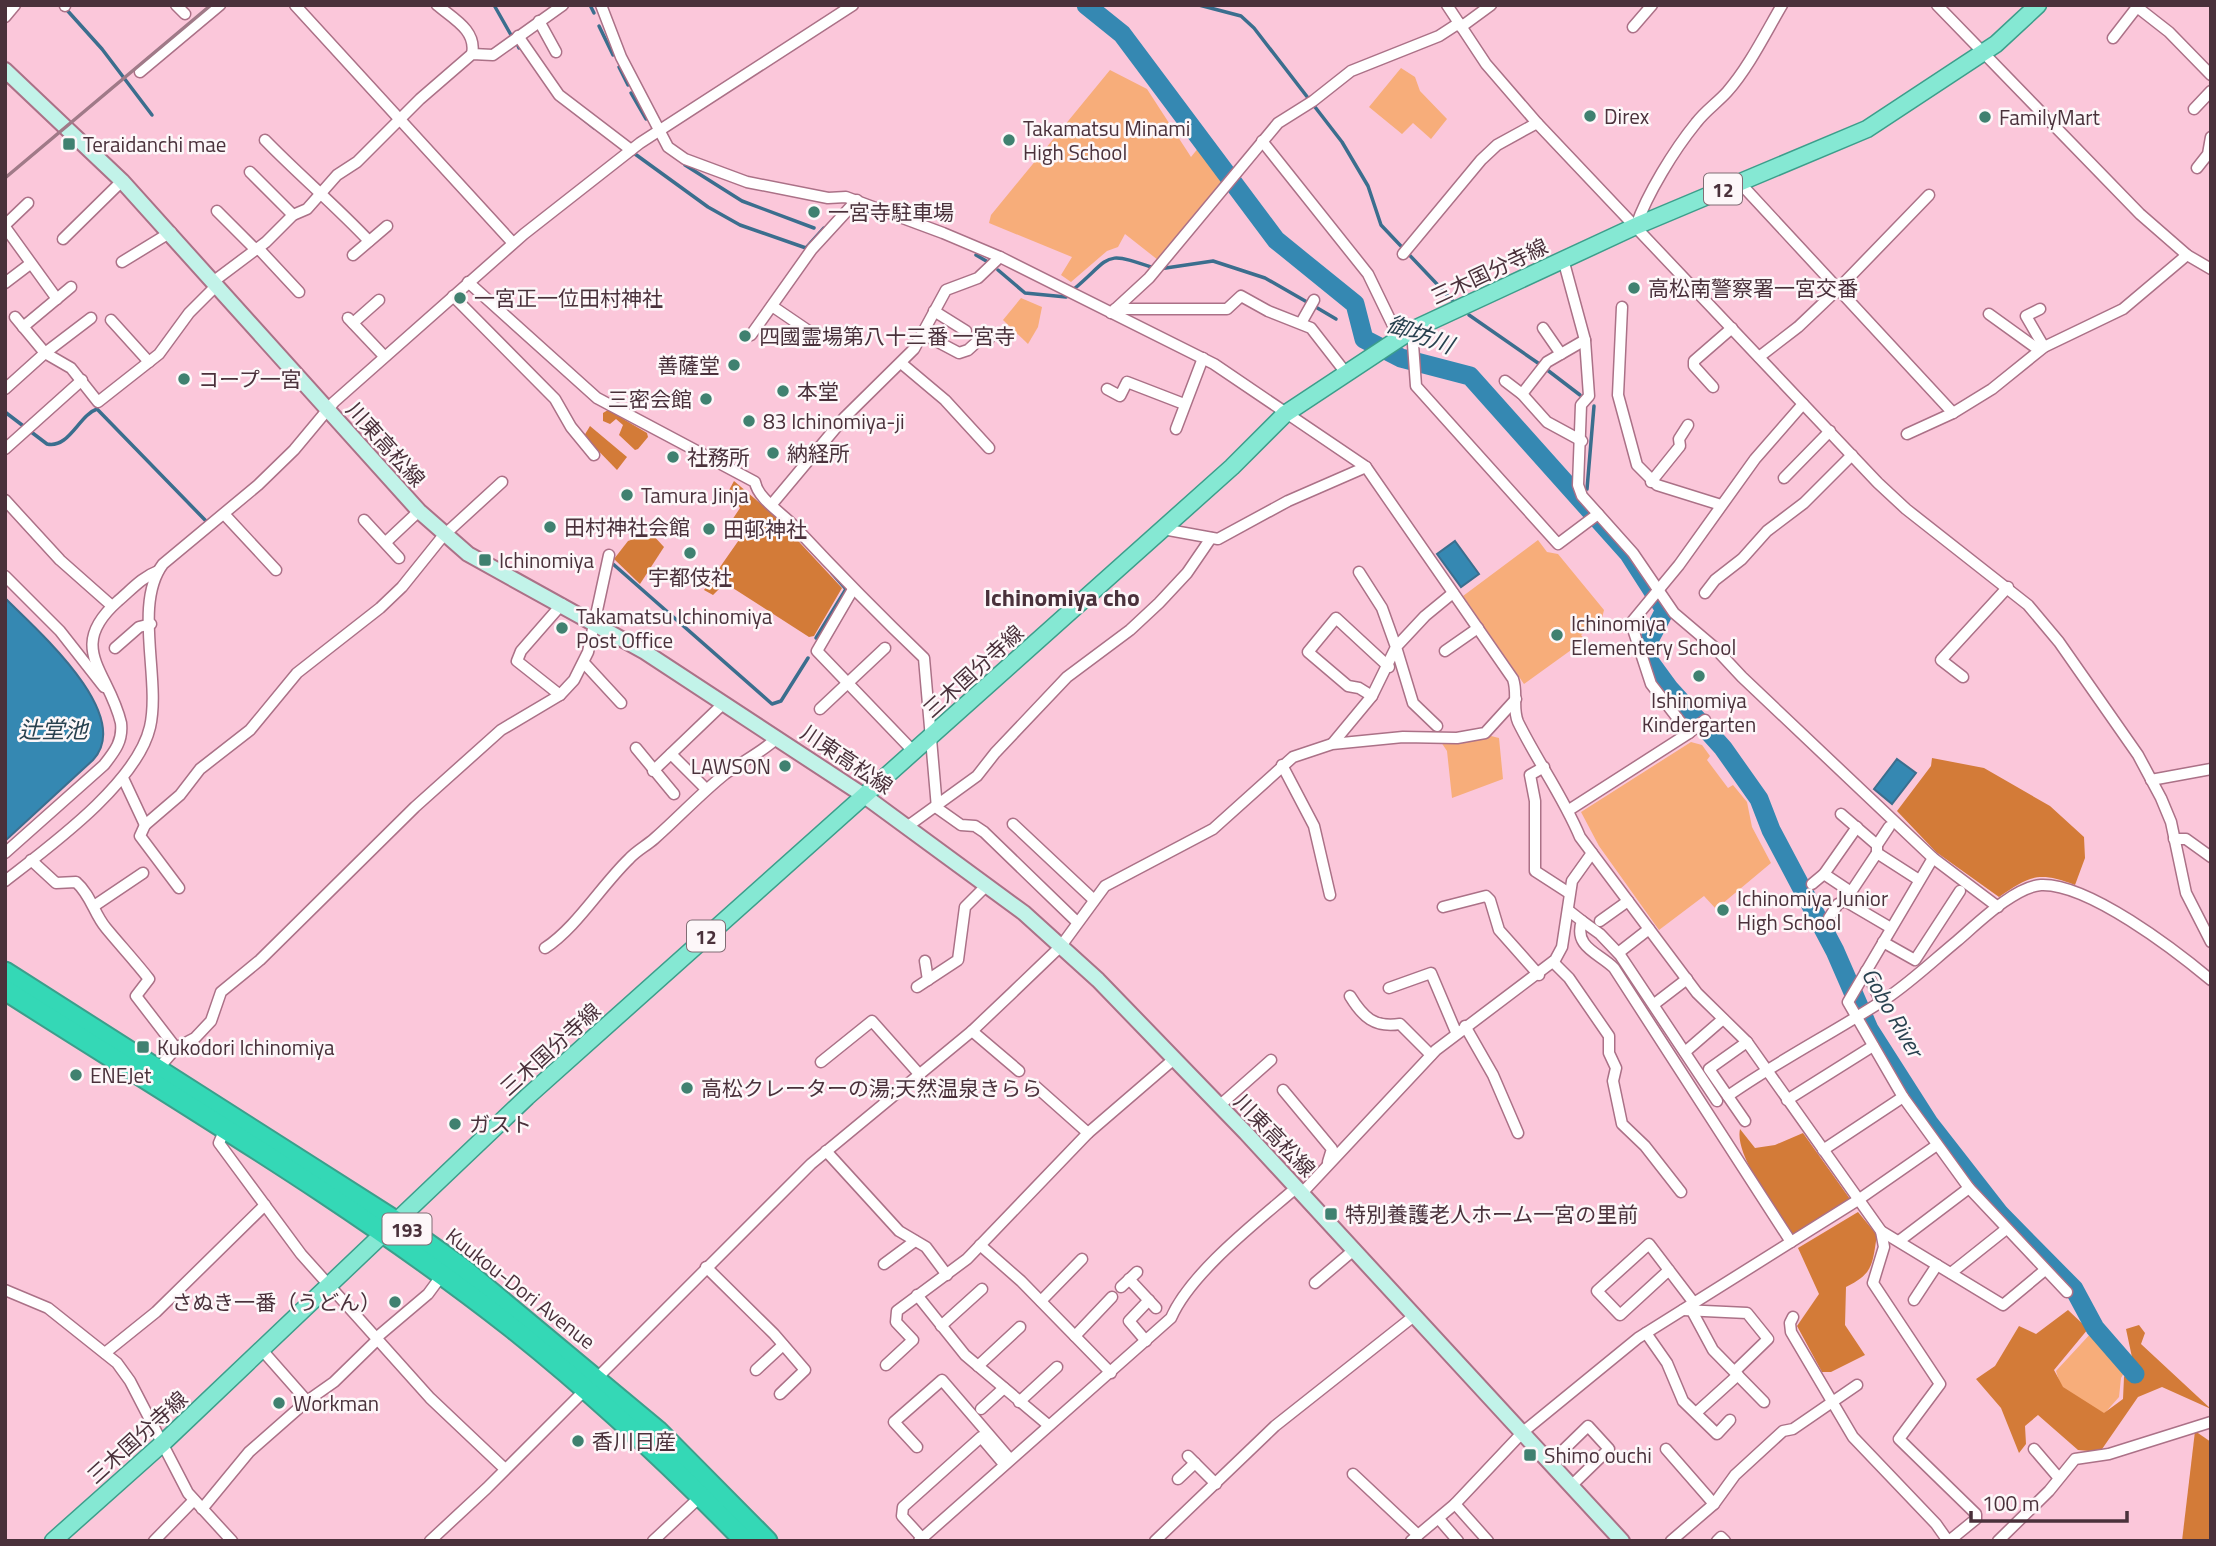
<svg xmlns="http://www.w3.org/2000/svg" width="2216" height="1546" viewBox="0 0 2216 1546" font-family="'Titillium Web','Noto Sans JP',sans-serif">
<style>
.green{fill:#f7ad7a}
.forest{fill:#d37b38}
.water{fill:#3588b2;stroke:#3b6e8e;stroke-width:2}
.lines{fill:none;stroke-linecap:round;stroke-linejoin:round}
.stream{stroke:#3b6e8e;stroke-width:3.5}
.river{stroke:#3588b2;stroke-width:19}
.street-casing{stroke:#ab7187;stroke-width:13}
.secondary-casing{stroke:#ab7187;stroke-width:18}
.primary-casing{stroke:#3c9e8b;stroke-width:19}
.highway-casing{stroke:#3c9e8b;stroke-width:23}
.street{stroke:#fff;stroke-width:10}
.secondary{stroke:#c2f3e9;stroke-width:14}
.primary{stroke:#85e8d3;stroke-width:16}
.highway{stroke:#34d8b6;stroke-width:19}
.rail{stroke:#a07a88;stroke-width:3.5}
.poi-dot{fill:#408170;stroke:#fdf7f9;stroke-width:2.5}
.labels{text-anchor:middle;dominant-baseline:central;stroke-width:5;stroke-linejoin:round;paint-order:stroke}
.shield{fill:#fdf7f9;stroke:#806c74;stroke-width:2}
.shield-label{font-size:19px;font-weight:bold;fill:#4a313b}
.poi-label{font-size:21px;fill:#4a313b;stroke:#fdf7f9;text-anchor:start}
.street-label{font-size:21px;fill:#4a313b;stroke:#fdf7f9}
.water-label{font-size:23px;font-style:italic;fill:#28414f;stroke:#fdf7f9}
.quarter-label{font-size:24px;font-weight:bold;fill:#4a313b;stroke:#fdf7f9}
</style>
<rect width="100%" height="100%" fill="#fbc7da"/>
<!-- green -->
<g class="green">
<path d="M1401 68 1415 77 1420 91 1447 119 1431 139 1413 123 1402 134 1369 107Z"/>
<path d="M1110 70 1147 89 1191 157 1199 147 1223 181 1158 260 1125 234 1118 247 1107 251 1071 282 1061 275 1072 257 989 223 991 215Z"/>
<path d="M1021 298 1042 307 1038 327 1028 344 1003 320Z"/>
<path d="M1538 540 1547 552 1558 554 1604 610 1602 618 1581 635 1585 640 1524 684 1463 596Z"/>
<path d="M1491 736 1499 738 1503 779 1452 798 1447 751 1439 739Z"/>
<path d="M1691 742 1702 745 1710 756 1707 760 1728 788 1733 785 1747 802 1752 827 1771 863 1716 909 1704 896 1659 930 1599 846 1581 812Z"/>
<path d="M2093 1331 2127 1368 2121 1378 2119 1397 2104 1414 2061 1387 2056 1371Z"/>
</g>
<!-- forest -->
<g class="forest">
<path d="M608 410 647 433 648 437 638 449 635 450 619 435 623 425 616 419 610 424 603 421V413Z"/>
<path d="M590 426 627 457 617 470 584 436Z"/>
<path d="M734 481 775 516 842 588 814 636 809 637 725 583 713 595 704 590 741 537 730 523 740 508 728 492Z"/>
<path d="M651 533 664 547 640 584 614 559 628 541Z"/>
<path d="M1932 758 1984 768 2050 806 2084 837 2085 858 2075 885C2038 871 2030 876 1999 897L1936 852 1897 811 1931 766Z"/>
<path d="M1740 1129 1755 1148 1775 1145 1803 1133 1850 1199 1793 1235C1778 1211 1734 1156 1740 1129Z"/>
<path d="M1858 1212 1877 1235C1872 1265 1874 1273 1846 1287L1845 1325 1865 1355 1831 1372H1822L1797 1326 1819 1294 1798 1248Z"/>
<path d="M2068 1310 2088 1329 2054 1370 2063 1387 2104 1413 2123 1399 2124 1377 2133 1362 2126 1329 2139 1325 2145 1333 2141 1344 2211 1409 2162 1387 2138 1397 2100 1452 2078 1450 2038 1415 2025 1426 2026 1444 2019 1453 2001 1408 1976 1379 1995 1366 2019 1326 2036 1334Z"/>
<path d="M2195 1431 2211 1442V1541H2182Z"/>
</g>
<!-- water -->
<g class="water">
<path d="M1455 541 1479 574 1461 587 1437 554Z"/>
<path d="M5 598C36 629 135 715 93 760L5 841Z"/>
<path d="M1897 759 1916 773 1892 804 1874 789Z"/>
</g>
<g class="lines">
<!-- stream -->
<g class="stream">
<path d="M494 5 511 35"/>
<path d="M590 5 594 13"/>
<path d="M1199 5 1241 16 1254 28 1342 142 1368 186 1381 225 1453 301"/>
<path d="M66 9 102 49 152 115"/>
<path d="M599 26 613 55"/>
<path d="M516 41 519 48"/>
<path d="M619 67 628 85"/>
<path d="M631 93 646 119"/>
<path d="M567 106 594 128"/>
<path d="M635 154 708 207 740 225 806 248 824 228"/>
<path d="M685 165 742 201 814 228"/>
<path d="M858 206 877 216"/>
<path d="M976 255 988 262"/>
<path d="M1159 269 1213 261 1265 278 1307 302"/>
<path d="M998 270 1025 293 1066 297"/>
<path d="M1074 289C1113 256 1102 250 1154 268"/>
<path d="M1314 306 1336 319"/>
<path d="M1469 315 1538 363"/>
<path d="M1546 369 1580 395"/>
<path d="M5 412 47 444C69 449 79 415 97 409L206 521"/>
<path d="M1587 489 1594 406"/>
<path d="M613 564 772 704 781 701 808 658"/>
<path d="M816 638 846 589 832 573"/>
</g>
<!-- river -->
<path class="river" d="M1086 5 1122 34 1276 240 1355 304 1364 339 1401 358 1470 376 1629 554 1665 610 1646 646 1650 662 1669 688 1723 748 1759 799 1771 830 1835 951 1869 1029 1929 1123 2000 1214 2074 1289 2095 1328 2135 1374"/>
<!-- street casing -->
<g class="street-casing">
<g id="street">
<path d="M65 5V6"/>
<path d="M176 5 185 14"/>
<path d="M295 5 513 243"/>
<path d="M437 5C454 19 477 31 472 54"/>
<path d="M601 5 621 57 668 147 685 159 747 182 828 198 846 197 943 233 1000 257 1214 364 1366 467 1513 679C1518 693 1512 708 1518 722 1537 761 1563 796 1580 837L1697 993 1747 1042 1881 1231 2003 1305 2045 1270"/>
<path d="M1447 5 1486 64 1537 123 1878 483 1906 509 2028 605 2059 642 2138 755 2161 798 2171 822 2186 893 2211 942"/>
<path d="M1937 5 2140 214 2187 255 2211 269"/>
<path d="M5 17 15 5"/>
<path d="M539 21 556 52"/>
<path d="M1461 27 1491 5"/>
<path d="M1633 27 1652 5"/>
<path d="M518 36 559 95 631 150"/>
<path d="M2113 38 2137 7 2169 32 2211 75"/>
<path d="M140 72 220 5"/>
<path d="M2194 109 2211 91"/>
<path d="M265 140C299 175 335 205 369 241"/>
<path d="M1262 141 1368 274 1399 338"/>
<path d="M2197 168 2208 154 2211 137"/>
<path d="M250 172 293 215"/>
<path d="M1740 183 1953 413"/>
<path d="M217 211 256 250"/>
<path d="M5 225 28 203"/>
<path d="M1636 226C1647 194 1674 150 1696 123 1705 111 1717 103 1727 92 1749 67 1765 34 1782 5"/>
<path d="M5 227 57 299"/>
<path d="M63 239 122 181"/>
<path d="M258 248 299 292"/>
<path d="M1403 254 1481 160 1497 145 1537 123"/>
<path d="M353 255 387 226"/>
<path d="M1563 259 1585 340 1589 396 1581 405 1578 485 1582 496 1633 553 1674 613 1714 647 1742 677 1933 858 1998 907"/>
<path d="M122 262 171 232"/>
<path d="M214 281 266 242 293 215 307 209 337 175 357 162 420 99 472 54 493 55 563 5"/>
<path d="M468 282 597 398 755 482C758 499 782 513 794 526 836 571 879 615 924 658L937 808 961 825 975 826 984 832 1077 922"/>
<path d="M5 283 30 264"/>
<path d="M453 296 555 399 571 427 594 455"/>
<path d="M772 306 819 338"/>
<path d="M1622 307 1618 395 1637 465 1657 485 1721 505"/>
<path d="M1115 309H1227L1241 296 1268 311 1311 328 1346 373"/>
<path d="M2040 309 2026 316 2044 347"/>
<path d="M934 311 966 331"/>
<path d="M1111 313 1149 278 1278 123 1313 101 1351 71 1439 36 1459 23"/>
<path d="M1989 314 2039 350"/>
<path d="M15 317 45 353 71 368 98 402 159 354 189 313 217 285"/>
<path d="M348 318 384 356"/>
<path d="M111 320 149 362"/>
<path d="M353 323 379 300"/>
<path d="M1301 323 1314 300"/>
<path d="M23 327 71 287"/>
<path d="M1543 328 1561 354"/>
<path d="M1412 330 1416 386 1558 544 1598 514"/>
<path d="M923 334 959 353 968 350 980 339H989"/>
<path d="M751 335 812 249 857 200"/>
<path d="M1759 357 1798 327 1838 289 1929 195"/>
<path d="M901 363 945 400 989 448"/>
<path d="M1505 381 1522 394 1547 422 1582 441"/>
<path d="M1713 387 1694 366V361L1732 328"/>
<path d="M5 389 45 353 91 318"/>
<path d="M1107 389 1120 396 1127 382 1184 404"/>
<path d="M1522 394 1547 362 1585 340"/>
<path d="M1176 429 1203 358"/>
<path d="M1907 434 1953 413 1992 389 2044 347 2123 309 2187 255"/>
<path d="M5 449 82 380"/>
<path d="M1784 478 1830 431"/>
<path d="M1651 482 1680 446 1679 439 1688 425"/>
<path d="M5 500 60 560 112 606"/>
<path d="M772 504 844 418 914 349 946 290 978 278 1000 257"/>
<path d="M224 514 276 570"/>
<path d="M364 520 399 558"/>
<path d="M1163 529 1218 539 1288 501 1366 467"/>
<path d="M386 542 419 511"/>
<path d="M5 576 60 631 104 687"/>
<path d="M852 591 817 651 914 752"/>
<path d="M1705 593 1715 580 1742 559 1767 531 1804 503 1852 455"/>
<path d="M115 648 139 627 151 624"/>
<path d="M1445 651 1478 628"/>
<path d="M585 664 621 703"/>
<path d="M1963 677 1941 660 2008 587"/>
<path d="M560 695 517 661 521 651 562 604"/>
<path d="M1372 696 1359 688 1348 686 1308 652 1336 618 1389 667"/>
<path d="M820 709 885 648"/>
<path d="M1437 726 1413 703 1396 647 1425 616 1453 593"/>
<path d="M1689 733 1705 720"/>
<path d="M1333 743 1372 696 1396 647 1382 608 1359 572"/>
<path d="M636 748 674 794"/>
<path d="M671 754 706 789"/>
<path d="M1282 765 1314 826 1330 895"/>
<path d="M1544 767 1530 775 1535 801V871L1569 893"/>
<path d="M653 771 724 703"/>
<path d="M123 778 145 825"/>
<path d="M2151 780 2211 769"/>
<path d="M1569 810 1689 733 1651 684 1631 623 1679 565 1755 459 1803 404"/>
<path d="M1841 814 1877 845V853"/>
<path d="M1013 824 1094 900"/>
<path d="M908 826 977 776 995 753 1067 677 1130 630 1159 603 1187 573 1211 538"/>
<path d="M2174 839H2186L2211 857"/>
<path d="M1877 845 1889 827"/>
<path d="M5 853 104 765C115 751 123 741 121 723 109 671 65 648 118 601 131 590 142 577 158 571"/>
<path d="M1933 858 1848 1002 1903 1097 1969 1188 2067 1292"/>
<path d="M31 860 56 883 76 882C91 895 94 914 106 928 120 945 135 961 149 979L136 996 176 1048 158 1069"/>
<path d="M1824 874 1851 892"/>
<path d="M5 881C50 846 137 783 150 727 161 679 133 604 163 564L258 485 294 450 334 402 524 234 640 143 853 5"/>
<path d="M1812 884 1824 874 1857 827"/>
<path d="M179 888 140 836 145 825 180 795 200 769 250 730 297 673 380 608 402 587 443 536 502 482"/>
<path d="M94 906 143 873"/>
<path d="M1443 907 1486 896 1490 900 1499 930 1539 975"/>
<path d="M1568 910 1582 921C1573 947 1599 953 1614 968L1791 1242"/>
<path d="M1829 918 1838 904 1845 901"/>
<path d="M1582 921 1600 934 1620 955 1717 1101"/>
<path d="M1600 921 1628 901"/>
<path d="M1891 928 1845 901 1877 853 1919 880"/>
<path d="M1883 942 1915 960 1960 891"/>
<path d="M545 948C576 928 601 886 629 859 636 851 646 846 654 839 678 818 700 794 725 774 743 761 761 753 777 738"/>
<path d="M1622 950 1649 929"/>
<path d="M925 961 928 980"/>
<path d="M1553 962 1569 978 1609 1036V1053L1616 1068 1613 1081 1622 1124 1645 1146 1681 1192"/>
<path d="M1866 971 1881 1002"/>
<path d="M917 987 958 960 965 907 986 886"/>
<path d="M1389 988 1431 973 1456 1032"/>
<path d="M1350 996C1363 1017 1374 1028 1400 1024L1431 1055"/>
<path d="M1657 1002 1687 979"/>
<path d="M1465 1026 1493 1075 1518 1133"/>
<path d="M972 1031 1019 1071"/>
<path d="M176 1048 195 1038 211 1021 221 992 260 960 415 807 501 730 560 695 574 680 588 652 609 555"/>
<path d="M1685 1052 1723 1019"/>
<path d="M821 1062 872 1021 920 1075"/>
<path d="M1034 1085 1088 1133"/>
<path d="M1283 1090 1332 1149 1328 1162"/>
<path d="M1728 1096C1779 1060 1835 1032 1887 998 1912 981 1934 960 1957 941 1977 924 2014 887 2041 885 2088 883 2175 950 2211 980"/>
<path d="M1787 1100 1873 1046"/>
<path d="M1219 1106 1271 1060"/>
<path d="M1745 1121 1709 1069 1747 1042"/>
<path d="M224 1131 219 1143 301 1254 430 1398 505 1469"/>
<path d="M1823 1150 1903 1097"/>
<path d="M826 1151 899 1231 926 1247 947 1275"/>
<path d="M1302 1193 1436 1050 1555 960 1562 947 1572 881 1592 853"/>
<path d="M1881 1231 1884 1247 1873 1283 1940 1384 1899 1439 1976 1514V1519L1949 1541"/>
<path d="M1899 1241 1969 1188"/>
<path d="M980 1245 1021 1281 1111 1373"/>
<path d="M884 1264 915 1241"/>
<path d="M706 1267 774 1334 805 1370 780 1394"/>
<path d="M1669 1270 1620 1315 1597 1291 1649 1244 1694 1303"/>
<path d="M1951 1273 2005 1230"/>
<path d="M1129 1279 1156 1308"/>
<path d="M1315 1283 1355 1249"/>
<path d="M1121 1287 1137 1272"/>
<path d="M5 1290 48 1308 117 1363 130 1381 188 1493 232 1541"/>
<path d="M917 1295 965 1355 1047 1424"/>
<path d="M1914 1300 1937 1265"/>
<path d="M1041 1301 1082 1259"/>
<path d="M1683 1310 1747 1313 1768 1339 1735 1371"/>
<path d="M1692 1311 1713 1350 1764 1402"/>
<path d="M1793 1317 1790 1323 1791 1332 1853 1437 1936 1524 1948 1541"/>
<path d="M941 1326 982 1289"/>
<path d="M1646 1333 1667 1363 1683 1401 1717 1434 1730 1420"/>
<path d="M1075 1336 1112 1297"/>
<path d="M376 1338 428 1294 442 1275"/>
<path d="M1146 1341 1129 1321 1149 1300"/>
<path d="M262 1350 307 1401 334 1382 377 1340"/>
<path d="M105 1353 156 1312 265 1205"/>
<path d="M886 1365 913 1340 896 1322 897 1311 967 1259 1088 1133 1174 1059"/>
<path d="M978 1366 1020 1327"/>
<path d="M756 1370 783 1345"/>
<path d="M1019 1402 1057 1367"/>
<path d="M981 1409 1004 1388"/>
<path d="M1697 1412 1738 1375"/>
<path d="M917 1447 894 1422 942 1380 1009 1458"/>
<path d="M1666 1449 1714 1504"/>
<path d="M2034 1449 2058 1477"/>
<path d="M1188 1456 1216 1484"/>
<path d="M1550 1463 1588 1426 1609 1449 1571 1486"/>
<path d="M1353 1474 1418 1535"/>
<path d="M1178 1479 1195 1463"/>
<path d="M1455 1504 1488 1541"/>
<path d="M202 1509 249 1452 307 1401"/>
<path d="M1439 1519 1458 1541"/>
<path d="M922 1538 902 1516 903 1507 981 1437 1003 1463"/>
<path d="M154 1541 194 1500"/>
<path d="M430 1541 487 1488 811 1164 972 1031 1012 993 1061 946 1105 886 1213 829 1293 757 1332 744 1403 737 1457 738 1485 733 1516 699"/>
<path d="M653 1541 701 1496"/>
<path d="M919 1541 1171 1318C1191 1272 1258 1221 1297 1187"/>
<path d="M1155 1541 1275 1426 1414 1316"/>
<path d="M1411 1541 1455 1504 1523 1432 1638 1338 1858 1200 1937 1145"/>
<path d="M1671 1541 1714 1504 1735 1475 1783 1431 1793 1429 1857 1385"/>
<path d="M1717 1541 1721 1537 1725 1541"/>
<path d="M1998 1541 2049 1491 2075 1459 2109 1454 2211 1422"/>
</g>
</g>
<!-- secondary casing -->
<g class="secondary-casing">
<path id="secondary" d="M5 70 122 181 419 511 468 554 645 652 866 797 1024 913 1098 980 1246 1133 1622 1541"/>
</g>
<!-- primary casing -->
<g class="primary-casing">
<path id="primary" d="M53 1541 163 1443 527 1097 1232 467 1285 414 1412 330 1636 226 1867 129 1996 44 2038 5"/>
</g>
<!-- highway casing -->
<g class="highway-casing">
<g id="highway">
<path d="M5 972 397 1222 462 1268 658 1431 767 1541"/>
<path d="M5 990C175 1099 352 1202 511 1327 594 1393 671 1465 745 1541"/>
</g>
</g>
<!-- street -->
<use href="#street" class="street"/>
<!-- secondary -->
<use href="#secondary" class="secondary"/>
<!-- primary -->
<use href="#primary" class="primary"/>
<!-- highway -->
<use href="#highway" class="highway"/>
<!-- rail -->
<path class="rail" d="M5 178 211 5"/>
</g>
<!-- markers -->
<g class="poi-dot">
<circle cx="1590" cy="116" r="7"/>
<circle cx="1985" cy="117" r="7"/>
<circle cx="1009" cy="140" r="7"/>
<rect x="62" y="137" width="14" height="14" rx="3.5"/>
<circle cx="814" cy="212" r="7"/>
<circle cx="1634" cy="288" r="7"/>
<circle cx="460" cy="298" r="7"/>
<circle cx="745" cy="336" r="7"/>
<circle cx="734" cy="365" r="7"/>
<circle cx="184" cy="379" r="7"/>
<circle cx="783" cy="391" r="7"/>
<circle cx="706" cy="399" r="7"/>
<circle cx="749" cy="421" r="7"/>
<circle cx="773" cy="453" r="7"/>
<circle cx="673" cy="457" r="7"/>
<circle cx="627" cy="495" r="7"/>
<circle cx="550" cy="527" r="7"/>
<circle cx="709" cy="529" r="7"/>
<circle cx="690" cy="553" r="7"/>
<rect x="478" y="553" width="14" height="14" rx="3.5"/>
<circle cx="562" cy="628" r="7"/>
<circle cx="1557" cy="635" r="7"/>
<circle cx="1699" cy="676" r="7"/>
<circle cx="785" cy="766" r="7"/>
<circle cx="1723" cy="910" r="7"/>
<rect x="136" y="1040" width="14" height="14" rx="3.5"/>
<circle cx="76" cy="1075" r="7"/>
<circle cx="687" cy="1088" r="7"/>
<circle cx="455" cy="1124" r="7"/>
<rect x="1324" y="1207" width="14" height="14" rx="3.5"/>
<circle cx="395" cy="1302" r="7"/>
<circle cx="279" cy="1403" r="7"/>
<circle cx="578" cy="1441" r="7"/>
<rect x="1523" y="1448" width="14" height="14" rx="3.5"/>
</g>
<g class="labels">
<!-- shield labels -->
<g class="shield">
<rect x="1704" y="173.5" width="38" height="31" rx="5"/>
<rect x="687" y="920.5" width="38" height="31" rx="5"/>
<rect x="382.5" y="1213.5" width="49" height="31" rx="5"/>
</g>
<g class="shield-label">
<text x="1723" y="189">12</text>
<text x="706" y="936">12</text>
<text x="407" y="1229">193</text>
</g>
<!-- poi labels -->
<g class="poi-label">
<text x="1604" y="116">Direx</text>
<text x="1999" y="117">FamilyMart</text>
<text x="1023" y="128">Takamatsu Minami<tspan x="1023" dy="24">High School</tspan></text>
<text x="83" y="144">Teraidanchi mae</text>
<text x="828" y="212">一宮寺駐車場</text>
<text x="1648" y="288">高松南警察署一宮交番</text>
<text x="474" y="298">一宮正一位田村神社</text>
<text x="759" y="336">四國霊場第八十三番 一宮寺</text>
<text x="720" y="365" text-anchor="end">善薩堂</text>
<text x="198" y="379">コープ一宮</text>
<text x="797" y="391">本堂</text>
<text x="692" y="399" text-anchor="end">三密会館</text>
<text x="763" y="421">83 Ichinomiya-ji</text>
<text x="787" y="453">納経所</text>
<text x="687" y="457">社務所</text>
<text x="641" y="495">Tamura Jinja</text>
<text x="564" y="527">田村神社会館</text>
<text x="723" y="529">田邨神社</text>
<text x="499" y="560">Ichinomiya</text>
<text x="690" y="577" text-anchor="middle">宇都伎社</text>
<text x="576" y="616">Takamatsu Ichinomiya<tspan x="576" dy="24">Post Office</tspan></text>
<text x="1571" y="623">Ichinomiya<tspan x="1571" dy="24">Elementery School</tspan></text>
<text x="1699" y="700" text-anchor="middle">Ishinomiya<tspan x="1699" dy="24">Kindergarten</tspan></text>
<text x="771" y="766" text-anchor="end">LAWSON</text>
<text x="1737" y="898">Ichinomiya Junior<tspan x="1737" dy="24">High School</tspan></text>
<text x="157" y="1047">Kukodori Ichinomiya</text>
<text x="90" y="1075">ENEJet</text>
<text x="701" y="1088">高松クレーターの湯;天然温泉きらら</text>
<text x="469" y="1124">ガスト</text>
<text x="1345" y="1214">特別養護老人ホーム一宮の里前</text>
<text x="381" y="1302" text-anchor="end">さぬき一番（うどん）</text>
<text x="293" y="1403">Workman</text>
<text x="592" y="1441">香川日産</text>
<text x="1544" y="1455">Shimo ouchi</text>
</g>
<!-- street labels -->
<g class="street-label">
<text transform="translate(1489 271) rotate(-25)">三木国分寺線</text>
<text transform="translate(386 444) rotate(48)">川東高松線</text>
<text transform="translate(973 671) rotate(-42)">三木国分寺線</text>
<text transform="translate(847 759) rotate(34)">川東高松線</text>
<text transform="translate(550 1049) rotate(-42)">三木国分寺線</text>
<text transform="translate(1275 1135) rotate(46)">川東高松線</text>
<text transform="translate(521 1288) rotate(38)">Kuukou-Dori Avenue</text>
<text transform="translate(137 1437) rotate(-42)">三木国分寺線</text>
</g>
<!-- water labels -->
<g class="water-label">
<text transform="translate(1420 334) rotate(20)">御坊川</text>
<text x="53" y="729">辻堂池</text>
<text transform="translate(1893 1012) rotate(60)">Gobo River</text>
</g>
<!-- quarter labels -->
<g class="quarter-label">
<text x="1062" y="597">Ichinomiya cho</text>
</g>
</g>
<!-- border -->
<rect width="2216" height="1546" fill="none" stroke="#4a313b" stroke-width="14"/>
<!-- scale -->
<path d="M1971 1511v10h156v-10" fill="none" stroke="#4a313b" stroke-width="3.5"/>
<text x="1982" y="1511" font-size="21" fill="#4a313b" stroke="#fdf7f9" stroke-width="5" paint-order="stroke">100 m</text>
</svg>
